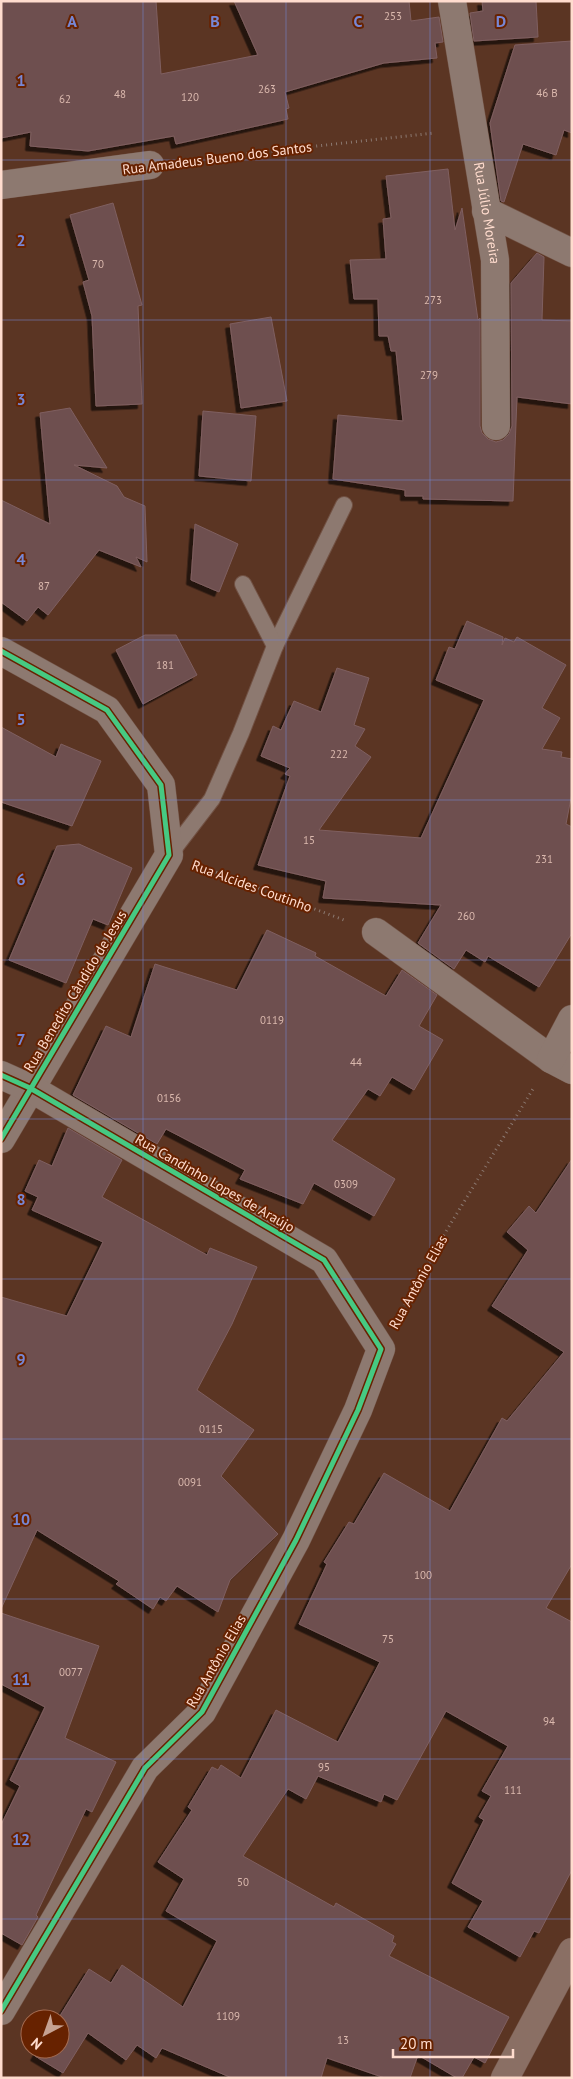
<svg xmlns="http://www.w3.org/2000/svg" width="573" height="2079" viewBox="0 0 573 2079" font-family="'PT Sans',sans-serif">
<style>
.building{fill:#6e4f4f;stroke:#7f5f60;filter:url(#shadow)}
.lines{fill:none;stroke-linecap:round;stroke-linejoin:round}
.lane-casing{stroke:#715143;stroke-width:18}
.street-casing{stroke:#715143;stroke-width:29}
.secondary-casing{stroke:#715143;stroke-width:29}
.path{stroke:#8b7870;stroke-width:3;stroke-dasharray:1 4;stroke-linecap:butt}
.lane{stroke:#8d7970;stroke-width:16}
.street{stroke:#8d7970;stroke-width:28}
.secondary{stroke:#8a6f64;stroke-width:28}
.cycleway-casing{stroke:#672200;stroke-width:8}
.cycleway{stroke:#46c982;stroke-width:5}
.grid{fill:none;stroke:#7787d4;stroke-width:1;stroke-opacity:0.55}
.labels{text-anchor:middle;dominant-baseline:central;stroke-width:4;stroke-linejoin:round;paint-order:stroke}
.number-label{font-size:11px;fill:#dbb9ae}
.street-label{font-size:14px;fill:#ffdcce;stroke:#672200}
.grid-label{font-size:16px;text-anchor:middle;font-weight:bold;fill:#7787d4;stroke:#672200;stroke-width:4;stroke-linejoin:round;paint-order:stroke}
</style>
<defs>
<filter id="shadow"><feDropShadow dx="-4.5" dy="4.5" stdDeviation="0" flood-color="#0009"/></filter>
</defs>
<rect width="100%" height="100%" fill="#5b3523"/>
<!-- building -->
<g class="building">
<path d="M1 1H156L161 74 258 55 234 1H409L411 21 439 17 443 42 435 43 437 58 384 63 285 92 289 108 286 109 288 119 176 144 174 136 88 151 30 146 31 132 1 138Z"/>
<path d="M482 1H536L538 37 474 41 470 13 483 11Z"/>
<path d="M572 41V133L564 130 556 155 523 144 504 202 501 201 490 123 515 45Z"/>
<path d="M448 169 455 230 462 208 478 320 480 318V426L482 433 488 439 496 442 503 440 509 434 512 426 511 283 537 253 544 257 542 320 572 321V404L517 397 513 501 423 499V496H405V490L333 479 338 415 403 421 396 351H391L388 336H379L378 299H354L350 260 386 259 383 219 391 218 386 176Z"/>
<path d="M113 203 142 305 138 306 142 404 96 406 92 316 83 282 89 280 70 215Z"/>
<path d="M271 317 287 401 241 408 230 324Z"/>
<path d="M70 408 107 468 74 465 117 486 124 497 145 506 147 562 136 557 141 567 99 550 48 615 38 607 27 621 1 602V500L50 524 40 413Z"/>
<path d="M203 411 256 416 251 481 199 476Z"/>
<path d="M195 524 238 544 219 592 191 580Z"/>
<path d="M467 621 503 637 502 645 505 638 514 642 517 637 566 665 542 708 560 718 542 749 562 752 561 757 572 759V793L566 824 572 827V933L539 987 488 956 485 962 466 950 454 969 418 943 441 905 323 898 326 881 258 865 290 776 285 774 290 768 261 756 273 726 281 730 294 701 321 712 337 668 369 678 354 725 365 729 355 746 371 757 319 830 421 838 484 700 436 680 449 647 455 649Z"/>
<path d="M145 635H176L197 675 143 704 116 650Z"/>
<path d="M1 727 56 757 61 744 101 761 72 826 1 802Z"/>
<path d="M79 844 132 868 108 925 93 919 66 983 9 960 57 846Z"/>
<path d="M267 930 316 953 315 956 386 996 402 970 437 995 419 1026 443 1040 414 1090 392 1077 380 1096 368 1089 332 1140 395 1179 374 1216 314 1183 303 1204 240 1179 245 1170 166 1129 157 1144 73 1095 106 1026 131 1037 155 964 237 990Z"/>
<path d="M68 1128 122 1160 102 1197 207 1255 210 1248 257 1267 232 1324 197 1390 254 1430 221 1476 278 1534 230 1580 218 1612 177 1586 166 1601 160 1597 153 1609 116 1584 119 1581 37 1530 1 1609V1297L67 1316 103 1242 32 1210 38 1197 25 1191 39 1160 52 1166Z"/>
<path d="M572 1159V1564L546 1608 572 1622V1870L539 1933 534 1931 520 1957 468 1927 483 1901 452 1883 484 1820 479 1817 491 1796 482 1791 508 1746 446 1711 397 1800 384 1794 381 1802 318 1776 306 1799 288 1789 243 1856 334 1907 336 1903 394 1936 392 1942 396 1944 389 1956 509 2017 485 2063 474 2057 462 2078H457L418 2055 410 2078H385L327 2058 321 2078H232L162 2048 156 2058 137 2045 126 2060 88 2033 63 2073 35 2056 39 2049H60V2019H58L89 1969 111 1983 122 1965 183 2007 217 1941 166 1911 184 1879 158 1862 192 1810 188 1807 212 1767 218 1770 221 1765 241 1778 276 1710 338 1742 380 1662 299 1624 327 1564 324 1562 349 1522 354 1524 384 1473 450 1511 502 1418 507 1421 564 1352 492 1306 528 1250 507 1232 529 1206 536 1213Z"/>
<path d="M1 1613 99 1646 65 1738 116 1762 92 1812 86 1809 36 1915 38 1917 22 1945 1 1933V1825L20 1786 10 1780 45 1707 1 1684Z"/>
</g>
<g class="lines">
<!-- lane casing -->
<g class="lane-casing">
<g id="lane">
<path d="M275 646 344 505"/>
<path d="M169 855 212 799 241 733 275 646 243 584"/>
</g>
</g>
<!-- street casing -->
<g class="street-casing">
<g id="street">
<path id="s1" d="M452 1 495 260 496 426"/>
<path d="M1 185 150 165"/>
<path d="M486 211 572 253"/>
<path d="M1 651 107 710 161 785 169 855 1 1139"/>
<path d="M376 932 551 1059 572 1070"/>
<path d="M551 1059 572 1019"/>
<path d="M1 1075 30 1088 324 1260 381 1349 358 1410 296 1540 202 1712 145 1768 1 2011"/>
</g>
</g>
<!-- secondary casing -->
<g class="secondary-casing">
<path id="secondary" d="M505 2078 572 1952"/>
</g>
<!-- path -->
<g class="path">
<path d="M182 161 434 133"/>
<path d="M202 867 344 920"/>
<path d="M400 1314 434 1251 533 1089"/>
</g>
<!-- lane -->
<use href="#lane" class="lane"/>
<!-- street -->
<use href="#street" class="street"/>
<!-- secondary -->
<use href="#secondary" class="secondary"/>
<!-- cycleway casing -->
<g class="cycleway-casing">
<g id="cycleway">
<path d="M1 651 107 710 161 785 169 855 1 1139"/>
<path d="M1 1075 30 1088 324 1260 381 1349 358 1410 296 1540 202 1712 145 1768 1 2011"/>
</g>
</g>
<!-- cycleway -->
<use href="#cycleway" class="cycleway"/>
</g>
<!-- grid -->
<path class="grid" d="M143 1V2078M286 1V2078M430 1V2078M1 160H572M1 320H572M1 480H572M1 640H572M1 800H572M1 960H572M1 1119H572M1 1279H572M1 1439H572M1 1599H572M1 1759H572M1 1919H572"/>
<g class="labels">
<!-- number labels -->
<g class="number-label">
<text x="393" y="16">253</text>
<text x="267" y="89">263</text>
<text x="547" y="93">46 B</text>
<text x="120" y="94">48</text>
<text x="190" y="97">120</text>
<text x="65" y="99">62</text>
<text x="98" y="264">70</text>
<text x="433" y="300">273</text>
<text x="429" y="375">279</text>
<text x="44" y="586">87</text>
<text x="165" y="665">181</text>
<text x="339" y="754">222</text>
<text x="309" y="840">15</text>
<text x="544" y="859">231</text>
<text x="466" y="916">260</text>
<text x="272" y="1020">0119</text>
<text x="356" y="1062">44</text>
<text x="169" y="1098">0156</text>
<text x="346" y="1184">0309</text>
<text x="211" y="1429">0115</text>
<text x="190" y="1482">0091</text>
<text x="423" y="1575">100</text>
<text x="388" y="1639">75</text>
<text x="71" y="1672">0077</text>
<text x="549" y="1721">94</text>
<text x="324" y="1767">95</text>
<text x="513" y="1790">111</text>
<text x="243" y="1882">50</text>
<text x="228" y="2016">1109</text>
<text x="343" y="2040">13</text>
</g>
<!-- street labels -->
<g class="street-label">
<text transform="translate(217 158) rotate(-7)">Rua Amadeus Bueno dos Santos</text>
<text stroke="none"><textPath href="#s1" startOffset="215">Rua Júlio Moreira</textPath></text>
<text transform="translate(252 886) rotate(20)">Rua Alcides Coutinho</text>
<text transform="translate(75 991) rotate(-59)">Rua Benedito Cândido de Jesus</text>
<text transform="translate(215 1183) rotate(30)">Rua Candinho Lopes de Araújo</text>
<text transform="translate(418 1282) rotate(-61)">Rua Antônio Elias</text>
<text transform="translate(216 1661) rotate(-60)">Rua Antônio Elias</text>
</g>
</g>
<g class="grid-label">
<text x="72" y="27">A</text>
<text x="215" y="27">B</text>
<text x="358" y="27">C</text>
<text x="501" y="27">D</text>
<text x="21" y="86">1</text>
<text x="21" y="246">2</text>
<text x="21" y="405">3</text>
<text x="21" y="565">4</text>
<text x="21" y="725">5</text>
<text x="21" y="885">6</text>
<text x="21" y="1045">7</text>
<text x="21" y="1205">8</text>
<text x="21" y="1365">9</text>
<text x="21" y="1525">10</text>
<text x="21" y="1685">11</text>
<text x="21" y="1845">12</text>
</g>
<!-- border -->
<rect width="573" height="2079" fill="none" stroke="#ffdcce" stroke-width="5"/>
<!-- north arrow -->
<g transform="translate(45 2034) rotate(221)"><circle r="24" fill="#672200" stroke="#a46c52"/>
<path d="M0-4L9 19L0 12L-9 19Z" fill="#c6a292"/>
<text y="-8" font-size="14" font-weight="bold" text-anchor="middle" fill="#ffdcce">N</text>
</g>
<!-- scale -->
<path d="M393 2049v8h120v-8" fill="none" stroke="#ffdcce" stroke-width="2.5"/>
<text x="400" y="2049" font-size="15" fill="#ffdcce" stroke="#672200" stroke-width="4" paint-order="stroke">20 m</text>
</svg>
